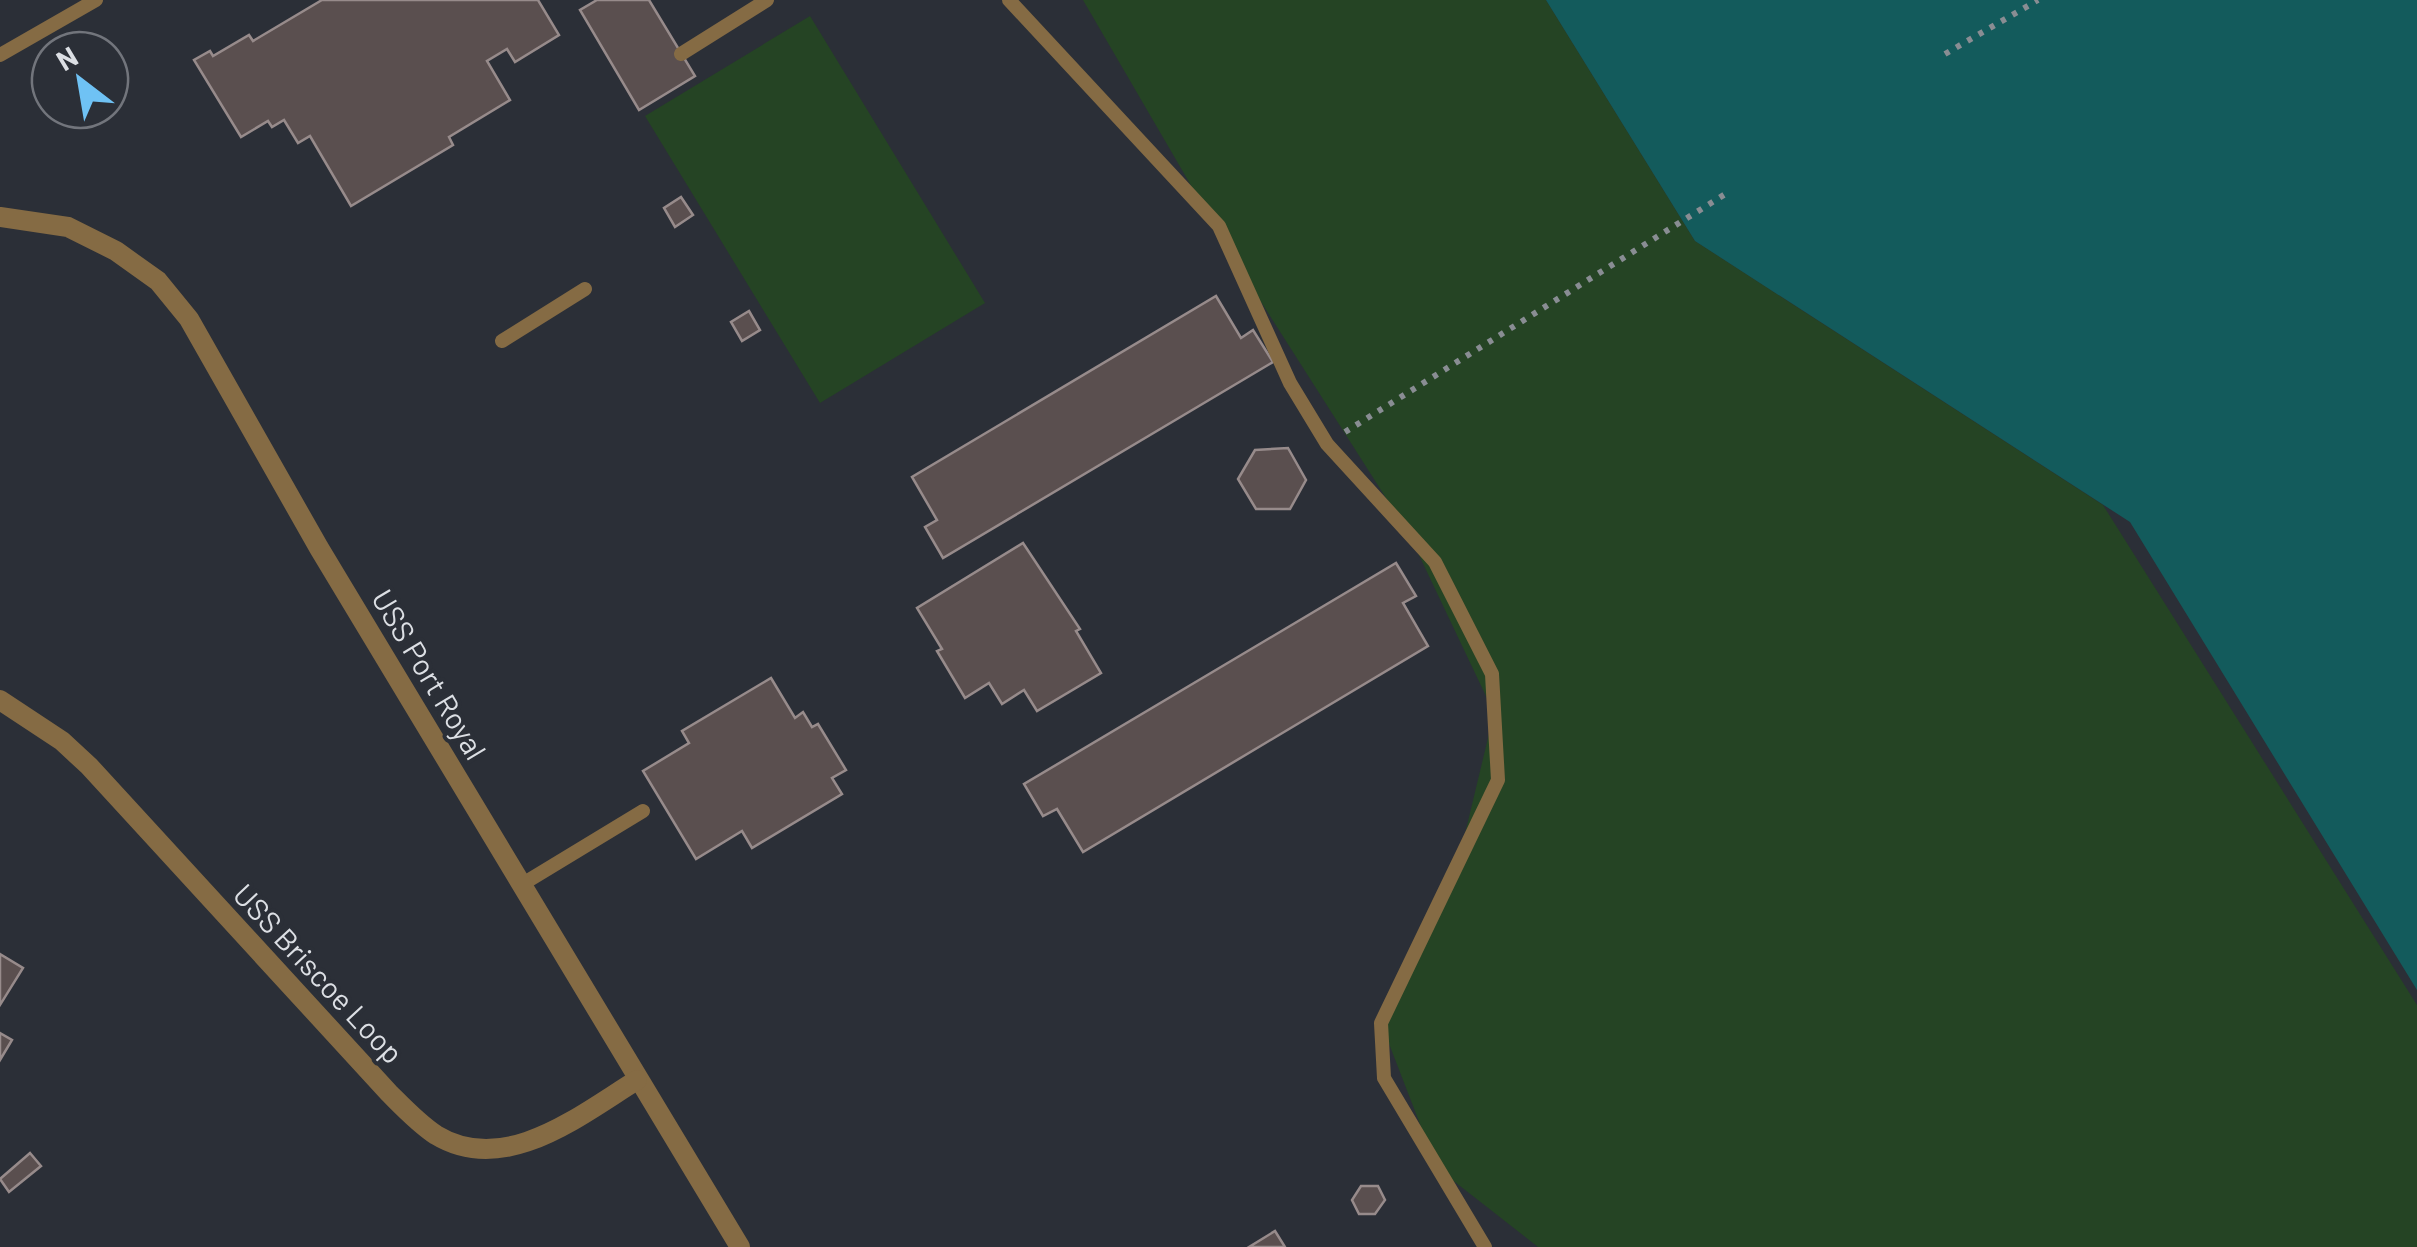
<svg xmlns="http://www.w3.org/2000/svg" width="2417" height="1247" viewBox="0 0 2417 1247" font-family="Barlow,sans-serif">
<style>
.green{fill:#254424}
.water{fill:#135b5c}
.building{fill:#5a4f4f;stroke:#978b8b;stroke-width:2.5}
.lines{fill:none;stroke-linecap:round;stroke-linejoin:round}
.path{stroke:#898d93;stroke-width:6;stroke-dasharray:5 8;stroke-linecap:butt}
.service{stroke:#856b44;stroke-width:14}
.minor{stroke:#856b44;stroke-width:20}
.labels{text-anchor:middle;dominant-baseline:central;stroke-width:8;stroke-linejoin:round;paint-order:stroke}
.street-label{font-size:30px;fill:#dcdfe4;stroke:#2b2f37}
</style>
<rect width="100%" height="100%" fill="#2b2f37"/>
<!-- green -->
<g class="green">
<path d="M1083 0H1546L1695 241 2103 505 2417 1005V1247H1538L1437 1168 1381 1023 1457 867 1494 713 1409 534 1235 261Z"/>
<path d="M810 16 985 303 820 403 645 116Z"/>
</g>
<!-- water -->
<path class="water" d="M1546 0H2417V990L2130 522 1695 241Z"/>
<!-- building -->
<g class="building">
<path d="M322 0H538L559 35 515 62 507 49 487 61 510 100 449 137 453 145 351 206 310 136 298 143 284 120 272 127 268 121 241 137 194 60 210 51 213 56 249 35 253 41Z"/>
<path d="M597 0H649L695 76 639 110 580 10Z"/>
<path d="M681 197 693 215 675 227 664 208Z"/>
<path d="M1216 296 1241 338 1253 330 1273 362 943 558 925 527 937 520 912 477Z"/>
<path d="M749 311 760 330 742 341 731 322Z"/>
<path d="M1288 448 1306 480 1290 509H1256L1238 479 1255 450Z"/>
<path d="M1023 543 1080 629 1076 631 1101 673 1037 711 1024 690 1002 704 989 683 965 698 937 651 942 649 917 608Z"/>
<path d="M1396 563 1416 596 1403 603 1428 646 1083 852 1057 809 1043 816 1024 784Z"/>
<path d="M771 678 795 718 803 712 812 727 818 724 846 770 832 778 842 794 752 848 742 831 696 859 643 771 689 743 682 731Z"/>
<path d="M0 954 23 968 0 1005Z"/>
<path d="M0 1033 12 1040 0 1060Z"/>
<path d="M30 1153 41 1166 9 1192 0 1179Z"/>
<path d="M1361 1186H1378L1385 1200 1375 1214H1359L1352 1200Z"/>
<path d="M1275 1231 1285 1247H1249Z"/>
</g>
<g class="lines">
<!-- path -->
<g class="path">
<path d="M1945 54 2038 0"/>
<path d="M1345 432 1727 193"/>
</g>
<!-- service -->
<g class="service">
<path d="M1009 0 1219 226 1290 383 1327 444 1435 562 1492 674 1498 780 1381 1023 1384 1078 1485 1247"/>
<path d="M681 54 767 0"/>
<path d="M0 55 96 0"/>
<path d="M502 341 585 289"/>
<path d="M521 885 643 811"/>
</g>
<!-- minor -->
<g class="minor">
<path d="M0 217 68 227 116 251 158 281 189 319 319 548 740 1247"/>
<path d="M0 700 62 741 89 766 389 1093C404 1108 419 1124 436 1135 505 1177 580 1115 637 1080"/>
</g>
</g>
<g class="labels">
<!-- street labels -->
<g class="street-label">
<text transform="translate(430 674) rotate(59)">USS Port Royal</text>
<text transform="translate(319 973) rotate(47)">USS Briscoe Loop</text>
</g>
</g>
<!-- north arrow -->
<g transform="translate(80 80) rotate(329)"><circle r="48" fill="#2b2f37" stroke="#72757c" stroke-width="2.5"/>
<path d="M0-8L18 38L0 25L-18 38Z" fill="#6fc2f4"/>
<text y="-15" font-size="28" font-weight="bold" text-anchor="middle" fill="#dcdfe4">N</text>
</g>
</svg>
